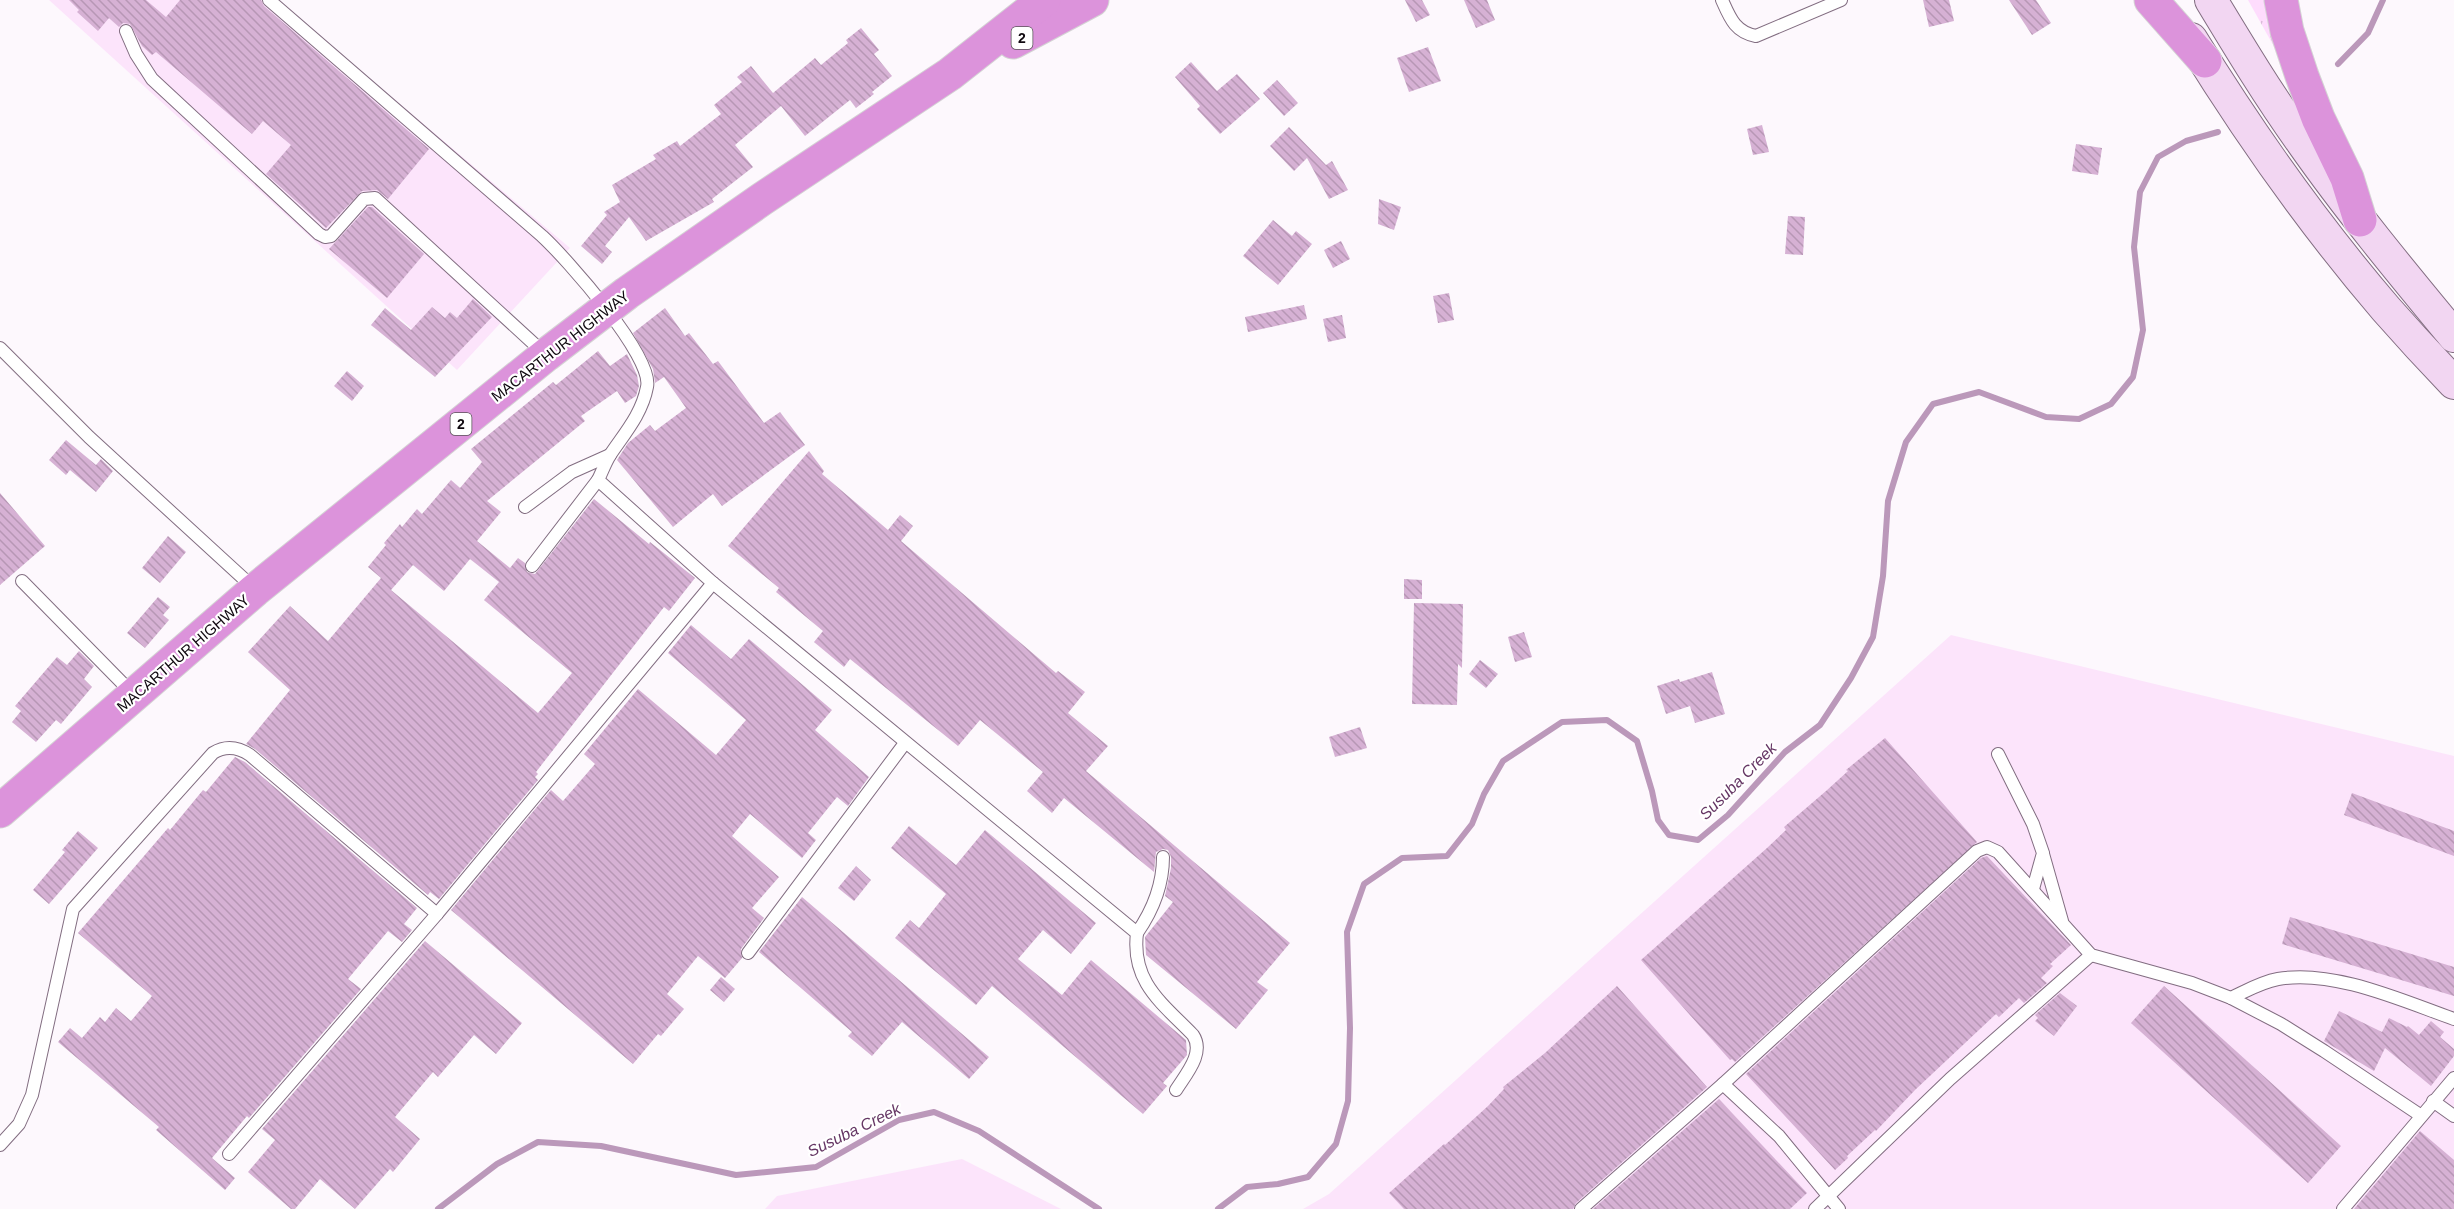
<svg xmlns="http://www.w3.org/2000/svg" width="2454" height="1209" viewBox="0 0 2454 1209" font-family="Arial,sans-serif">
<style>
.built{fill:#fce4fb}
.grass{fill:url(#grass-tufts)}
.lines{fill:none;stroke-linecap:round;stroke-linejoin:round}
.stream{stroke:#bb98ba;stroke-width:6}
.building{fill:url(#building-back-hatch);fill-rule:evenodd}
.service-casing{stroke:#826d81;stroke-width:14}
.secondary-casing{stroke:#826d81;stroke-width:34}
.trunk-casing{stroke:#d4d3d4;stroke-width:35}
.service{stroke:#fff;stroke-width:12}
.secondary{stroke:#f2d6f2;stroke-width:32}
.trunk{stroke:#dc93db;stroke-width:33}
.labels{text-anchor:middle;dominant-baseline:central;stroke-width:4.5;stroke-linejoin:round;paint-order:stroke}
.shield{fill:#fff;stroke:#585358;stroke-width:1.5}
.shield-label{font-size:14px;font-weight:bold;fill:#100910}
.street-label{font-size:15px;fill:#100910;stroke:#fff}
.water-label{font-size:16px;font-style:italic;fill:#653664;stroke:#fff}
</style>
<defs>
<pattern id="grass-tufts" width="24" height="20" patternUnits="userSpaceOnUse" patternTransform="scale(1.5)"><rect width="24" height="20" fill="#fedcfd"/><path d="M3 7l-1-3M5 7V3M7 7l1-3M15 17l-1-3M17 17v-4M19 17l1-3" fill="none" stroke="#d9bbd8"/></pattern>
<pattern id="building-back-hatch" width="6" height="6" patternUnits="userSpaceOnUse" patternTransform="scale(1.5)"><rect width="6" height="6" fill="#d6b1d4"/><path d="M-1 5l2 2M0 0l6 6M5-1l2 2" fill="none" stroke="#b797b5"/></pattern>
</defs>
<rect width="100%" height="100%" fill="#fdf8fd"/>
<!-- built -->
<g class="built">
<path d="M49 0H277L570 248 457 370Z"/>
<path d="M1951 635 2454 756V1209H1303L1329 1194Z"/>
<path d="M962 1159 1061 1209H765L777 1196Z"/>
</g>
<!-- grass -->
<path class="grass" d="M2248 0H2269L2287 70Z"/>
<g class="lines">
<!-- stream -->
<g class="stream">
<path d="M2338 64 2368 33 2383 0"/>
<path d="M438 1209 497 1164 538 1142 601 1146 736 1175 816 1167 899 1120 934 1112 979 1131 1099 1209"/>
<path d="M1218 1209 1247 1187 1278 1184 1308 1177 1336 1144 1348 1101 1350 1028 1347 932 1364 884 1402 858 1447 856 1472 824 1484 794 1503 761 1562 722 1607 720 1637 741 1652 791 1658 820 1669 835 1698 840 1728 815 1785 752 1820 725 1851 678 1873 637 1883 576 1888 501 1906 442 1933 404 1979 392 2046 417 2079 419 2111 404 2133 377 2143 330 2134 247 2140 192 2158 157 2186 141 2218 132"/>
</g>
</g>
<!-- building -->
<g class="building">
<path d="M69 0H146L166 17 180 0H261L264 6 429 149 388 199 377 190 362 191 326 228 266 174 291 145 263 121 252 134 156 52 152 55 142 46 130 24 123 23 119 27 109 18 98 31 77 12 79 10Z"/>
<path d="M1405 0H1422L1430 15 1416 22Z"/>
<path d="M1464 0H1487L1495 20 1476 28Z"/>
<path d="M1923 0H1949L1954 21 1929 27Z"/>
<path d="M2009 0H2036L2051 23 2032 35Z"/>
<path d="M861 28 879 50 874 54 892 76 872 92 874 94 856 108 850 100 805 136 781 106 735 145 753 167 712 199 714 202 646 241 629 217 605 246 612 252 602 264 581 246 607 215 604 212 620 202 612 185 656 159 653 155 677 141 680 146 721 114 714 105 742 82 737 77 751 66 773 93 815 58 821 65 848 43 846 40Z"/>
<path d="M1428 47 1441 81 1409 92 1397 58Z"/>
<path d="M1191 62 1217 91 1237 74 1260 99 1220 134 1197 109 1200 106 1175 77Z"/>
<path d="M1277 80 1298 103 1284 116 1263 93Z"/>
<path d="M1762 125 1769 152 1753 155 1747 129Z"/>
<path d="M1289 127 1326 165 1332 161 1348 190 1329 199 1307 158 1294 171 1270 146Z"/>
<path d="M2076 144 2102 148 2098 175 2072 171Z"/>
<path d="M1379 199 1401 207 1394 230 1378 224Z"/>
<path d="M368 207H372L424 254 387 298 329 249Z"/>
<path d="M1788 216 1805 217 1803 255 1785 254Z"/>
<path d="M1273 220 1292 236 1296 231 1312 244 1278 285 1243 256Z"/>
<path d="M1341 241 1350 259 1333 268 1324 250Z"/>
<path d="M1449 293 1454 320 1438 323 1433 296Z"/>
<path d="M473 299 492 317 435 377 371 325 385 308 411 330 432 307 445 318 450 312 457 318Z"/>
<path d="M1304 305 1307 319 1248 332 1245 317Z"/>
<path d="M665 308 685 336 689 333 713 364 718 361 764 423 780 412 805 445 722 506 713 494 673 527 617 460 628 443 650 425 655 431 686 408 664 377 655 383 653 369 633 333Z"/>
<path d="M1342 315 1346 338 1328 342 1323 319Z"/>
<path d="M598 351 610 366 627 354 637 375 639 386 636 396 625 403 617 391 581 416 585 421 487 501 501 512 477 541 510 568 518 558 525 563 527 572 535 574 594 499 649 544 650 542 695 578 669 611 664 607 536 772 538 774 535 777 538 780 439 899 430 892 428 895 255 749 246 744 290 690 248 652 290 606 328 641 381 578 368 567 386 545 384 543 400 524 402 527 417 509 422 514 451 480 460 488 482 462 471 449 553 382 556 385ZM470 559 499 582 484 600 572 673 538 713 391 590 413 565 444 591Z"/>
<path d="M347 371 364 386 352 401 334 386Z"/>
<path d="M66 440 96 465 101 459 113 471 96 492 70 470 66 475 49 460Z"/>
<path d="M809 451 824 471 822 474 888 530 900 515 913 526 901 541 1056 673 1058 671 1085 692 1068 713 1108 746 1086 771 1290 943 1257 982 1268 990 1236 1029 1146 955 1145 937 1173 902 1165 896 1171 868V857L1168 850 1163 849 1156 852 1154 872 1064 798 1052 813 1027 791 1043 772 980 720 958 746 850 659 844 667 814 642 823 631 776 592 779 588 728 546Z"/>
<path d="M0 493 45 546 0 585Z"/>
<path d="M168 536 186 552 160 583 142 568Z"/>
<path d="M1404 579 1422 580V599H1404Z"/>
<path d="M158 597 170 607 163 615 169 620 145 648 127 633Z"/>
<path d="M1414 603 1463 604 1462 668 1458 664 1457 705 1412 704Z"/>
<path d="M691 625 731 659 749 639 832 710 815 730 869 777 848 806 837 797 808 833 816 840 802 858 750 814 732 836 779 877 752 908 764 918 741 949 742 958 725 978 698 956 667 994 684 1009 661 1036 658 1034 633 1064 451 910 551 790 563 801 595 764 584 754 638 689 716 755 746 720 668 653Z"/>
<path d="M1524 632 1532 657 1515 662 1508 637Z"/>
<path d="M79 651 94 666 84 679 92 687 61 724 56 720 36 742 12 722 21 711 15 706 57 657 67 665Z"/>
<path d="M1480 660 1498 674 1486 688 1469 674Z"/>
<path d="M1712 672 1725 714 1695 723 1690 706 1666 714 1657 686 1679 679 1680 682Z"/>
<path d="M1360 727 1367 748 1335 757 1329 737Z"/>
<path d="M1885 738 1977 842 1735 1062 1732 1059 1730 1060 1641 960 1767 848 1786 830 1784 827 1826 791 1848 771 1846 770Z"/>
<path d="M235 757 245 762 417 908 404 924 412 930 402 942 388 931 348 979 361 989 249 1118 247 1116 212 1158 235 1178 225 1190 156 1130 159 1127 58 1042 70 1028 82 1038 100 1017 105 1022 116 1008 131 1021 152 996 78 933 168 828 170 830 203 790 206 792Z"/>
<path d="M2352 793 2454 831V856L2344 815Z"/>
<path d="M909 826 956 865 985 830 1096 923 1071 954 1043 930 1018 959 1062 995 1091 960 1186 1040 1187 1055 1163 1083 1167 1086 1143 1114 992 986 976 1005 895 938 910 920 919 928 946 894 891 848Z"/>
<path d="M78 831 98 848 49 904 33 890 65 852 62 850Z"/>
<path d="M1987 856 2071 945 2050 964 2053 966 2041 978 2047 983 2024 1003 2019 998 1999 1017 1996 1014 1915 1090 1876 1131 1875 1130 1847 1156 1848 1158 1835 1170 1746 1074 1981 858Z"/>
<path d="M856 866 871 880 854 901 838 888Z"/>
<path d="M802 897 989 1057 969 1079 902 1022 872 1056 848 1036 852 1032 759 952Z"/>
<path d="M2290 917 2454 967V996L2282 944Z"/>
<path d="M425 941 522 1023 496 1054 474 1035 438 1077 433 1072 395 1117 420 1139 393 1172 390 1169 355 1209 320 1179 295 1209H291L248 1172 275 1140 262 1129Z"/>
<path d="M721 977 735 989 724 1002 710 990Z"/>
<path d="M1617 986 1707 1087 1576 1203 1573 1209H1404L1389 1193 1444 1144 1445 1145 1488 1106 1504 1089 1503 1087 1545 1053Z"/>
<path d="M2164 986 2341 1146 2308 1183 2131 1023Z"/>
<path d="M2060 993 2077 1006 2054 1036 2035 1021 2038 1018 2035 1015Z"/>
<path d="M2339 1011 2382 1032 2389 1018 2407 1027 2408 1026 2419 1035 2431 1021 2444 1032 2440 1037 2454 1049V1056L2431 1086 2385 1048 2374 1071 2324 1041Z"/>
<path d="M1719 1099 1807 1193 1790 1209H1593Z"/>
<path d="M2420 1131 2454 1160V1209H2354Z"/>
</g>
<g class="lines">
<!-- service casing -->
<g class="service-casing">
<g id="service">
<path d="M269 0 542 236C566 258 654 357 647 387 642 414 624 434 610 455 605 463 602 472 598 480L713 583"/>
<path d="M1722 0C1730 18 1735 32 1756 36L1841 0"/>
<path d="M126 31 136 54 152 79 319 234 325 237 331 236 364 199 375 198 545 354"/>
<path d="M0 348 89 437 255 589"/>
<path d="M525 507 572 472 610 455"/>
<path d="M532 566 598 480"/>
<path d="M22 581 134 695"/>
<path d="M1998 754 2033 824 2043 853 2033 889"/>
<path d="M2043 854 2062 921"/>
<path d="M1137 933C1153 910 1163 886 1163 857"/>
<path d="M748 953 905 743"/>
<path d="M2231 998C2246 991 2261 982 2278 979 2333 969 2403 1001 2454 1019"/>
<path d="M1723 1084 1779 1136 1839 1209"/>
<path d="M2433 1101 2454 1116"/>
<path d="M0 1145 19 1124 32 1095 73 909 213 753C226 745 238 747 250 755L437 914 713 583 1137 933C1131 982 1162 1003 1193 1035 1205 1053 1186 1074 1176 1090"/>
<path d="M229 1154 437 914"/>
<path d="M1581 1209 1723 1084 1977 851 1987 847 1998 852 2091 955 2192 983 2231 998 2281 1024 2324 1051 2420 1115"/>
<path d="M1815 1209 1950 1079 2091 955"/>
<path d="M2343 1209 2454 1078"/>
</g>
</g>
<!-- secondary casing -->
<g class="secondary-casing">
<g id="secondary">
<path d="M2211 0C2240 48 2269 96 2302 142 2349 209 2402 273 2454 336"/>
<path d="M2191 39C2249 133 2314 225 2386 309 2408 334 2431 359 2454 383"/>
</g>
</g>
<!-- trunk casing -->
<g class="trunk-casing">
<g id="trunk">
<path d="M2151 0 2205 61"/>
<path d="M2281 0 2287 31 2302 76 2318 118 2347 178 2360 220"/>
<path d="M1013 42 1092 0"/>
<path d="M0 811 255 590 546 355 627 293 762 199 950 74 1044 0"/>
</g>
</g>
<!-- service -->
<use href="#service" class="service"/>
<!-- secondary -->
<use href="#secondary" class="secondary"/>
<!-- trunk -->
<use href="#trunk" class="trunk"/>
</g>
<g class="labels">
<!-- shield labels -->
<g class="shield">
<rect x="1011.5" y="27" width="21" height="22" rx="4.5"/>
<rect x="450.5" y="413" width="21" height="22" rx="4.5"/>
</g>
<g class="shield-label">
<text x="1022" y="38">2</text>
<text x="461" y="424">2</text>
</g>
<!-- street labels -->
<g class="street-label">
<text transform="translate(560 346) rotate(-38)">MACARTHUR HIGHWAY</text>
<text transform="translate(183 653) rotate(-41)">MACARTHUR HIGHWAY</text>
</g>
<!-- water labels -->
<g class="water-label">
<text transform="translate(1738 781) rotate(-45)">Susuba Creek</text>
<text transform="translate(854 1130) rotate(-26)">Susuba Creek</text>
</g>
</g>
</svg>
